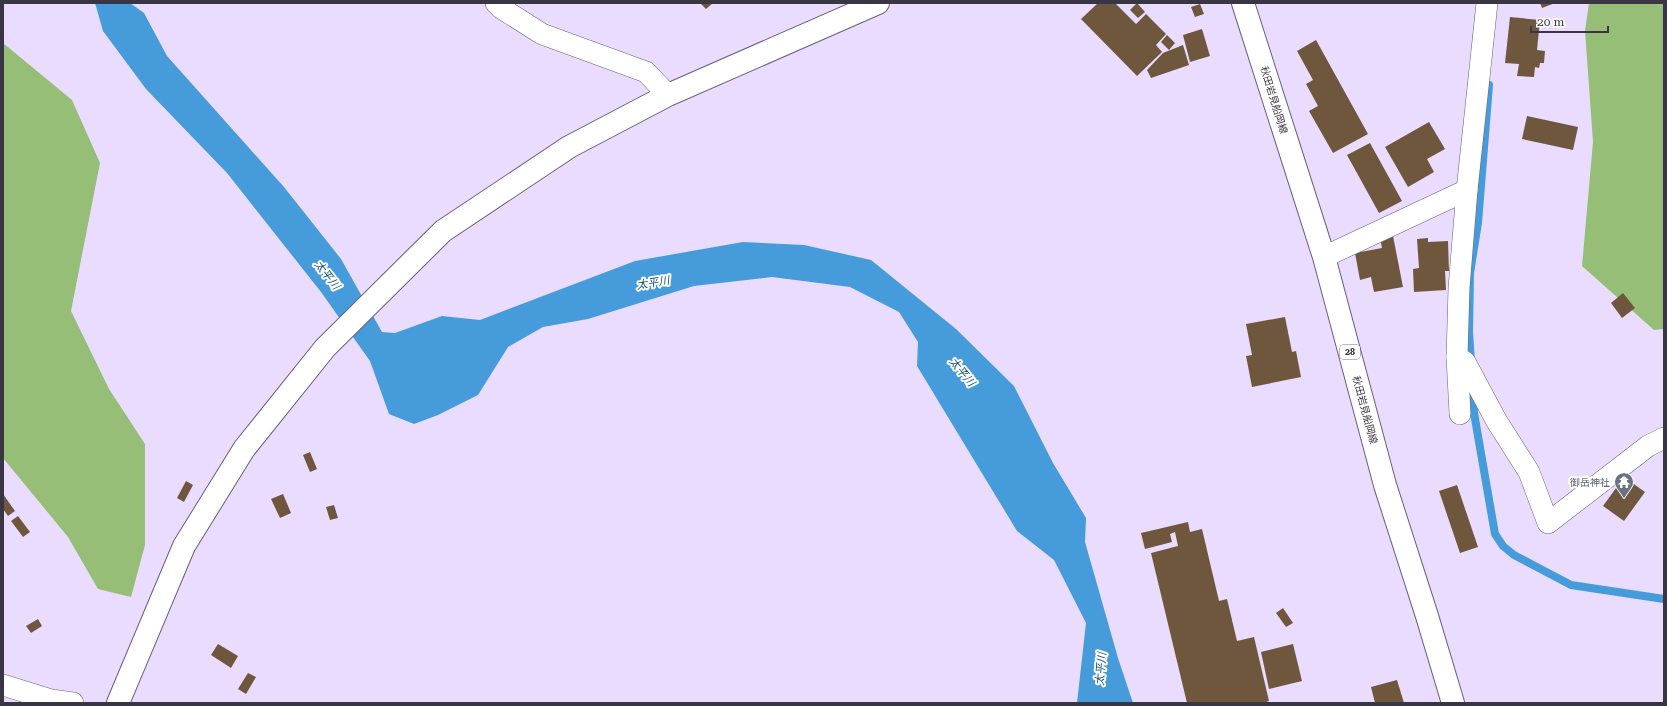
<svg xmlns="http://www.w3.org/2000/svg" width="1667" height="706" viewBox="0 0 1667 706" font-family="'Roboto Serif','Noto Sans JP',serif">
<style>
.green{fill:#97be76}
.water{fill:#469cdb}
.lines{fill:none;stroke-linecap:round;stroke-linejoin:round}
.stream{stroke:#469cdb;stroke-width:8}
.building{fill:#6f573e}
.minor-casing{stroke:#6b5f7d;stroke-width:22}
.tertiary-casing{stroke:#6b5f7d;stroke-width:24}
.primary-casing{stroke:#6b5f7d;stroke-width:24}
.minor{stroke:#fff;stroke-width:21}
.tertiary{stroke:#fff;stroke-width:22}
.primary{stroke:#fff;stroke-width:22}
.labels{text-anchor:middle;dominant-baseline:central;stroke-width:4;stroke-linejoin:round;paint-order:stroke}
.shield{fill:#fff;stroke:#75727b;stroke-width:1}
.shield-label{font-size:9px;font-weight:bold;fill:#3a3542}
.street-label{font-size:10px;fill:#3a3542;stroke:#fff}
.worship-label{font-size:10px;fill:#5b616d;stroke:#fff;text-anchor:end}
.water-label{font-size:11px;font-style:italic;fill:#0e4f79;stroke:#fff}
</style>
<rect width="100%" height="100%" fill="#eadcff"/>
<!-- green -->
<g class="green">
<path d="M1589 3H1664V329L1654 330 1582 266 1593 142 1585 31Z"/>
<path d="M3 43 72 100 100 163 71 311 109 389 145 444V545L131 597 98 589 68 537 3 458Z"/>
</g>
<!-- water -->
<path class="water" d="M95 3H130L144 13 167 56 284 187 341 259 382 332 395 333 442 316 480 320 635 261 743 242 804 245 871 260 956 329 1014 386 1053 463 1086 518 1085 542 1118 658 1133 703H1077L1086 623 1054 560 1017 531 917 366 918 342 899 312 850 287 772 277 694 286 588 319 543 327 508 347 478 395 438 415 414 424 389 414 370 361 321 292 227 173 146 89 103 31Z"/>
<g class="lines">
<!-- stream -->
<g class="stream">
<path d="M1471 362 1469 332 1470 273 1478 223 1489 85"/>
<path d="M1473 390 1474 413 1495 534 1503 546 1514 555 1571 585 1664 599"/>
</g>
</g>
<!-- building -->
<g class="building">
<path d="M700 3H713L706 9Z"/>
<path d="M1098 3H1115L1136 24 1146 14 1166 34 1156 45 1162 52 1137 76 1081 19Z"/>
<path d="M1137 3 1145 12 1138 18 1130 10Z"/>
<path d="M1540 3H1555L1542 8Z"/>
<path d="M1200 4 1204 14 1195 17 1191 7Z"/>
<path d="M1510 17 1540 20 1537 50 1545 51 1544 63H1540L1539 68 1535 67 1534 77 1517 76 1519 64 1505 63Z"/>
<path d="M1202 29 1210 56 1190 62 1183 35Z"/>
<path d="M1167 35 1175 43 1169 50 1161 42Z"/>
<path d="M1316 40 1368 134 1333 153 1309 111 1318 106 1306 84 1313 80 1297 51Z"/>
<path d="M1183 45 1189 65 1151 78 1147 70 1163 53Z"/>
<path d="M1527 116 1578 127 1573 150 1522 139Z"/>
<path d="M1429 122 1445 149 1427 159 1434 172 1408 187 1385 147Z"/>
<path d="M1370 143 1402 201 1379 213 1347 155Z"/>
<path d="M1393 236 1403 287 1374 292 1371 277 1360 280 1355 253 1382 248 1380 238Z"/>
<path d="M1428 238V242L1448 241 1449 271H1445L1446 290 1414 292 1413 269 1419 268 1417 239Z"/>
<path d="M1623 293 1635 308 1622 318 1611 303Z"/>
<path d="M1285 317 1292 352 1296 351 1301 377 1252 387 1246 356 1252 355 1246 324Z"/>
<path d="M310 452 317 469 310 472 303 455Z"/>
<path d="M1624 477 1645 492 1624 521 1603 506Z"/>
<path d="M186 481 193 485 184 502 177 498Z"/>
<path d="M1457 485 1478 547 1460 553 1439 491Z"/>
<path d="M3 494 15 511 8 516 3 509Z"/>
<path d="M283 494 291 513 280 518 271 499Z"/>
<path d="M334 505 338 518 330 520 326 507Z"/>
<path d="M18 516 30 532 23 537 11 521Z"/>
<path d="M1188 522 1190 532 1202 529 1219 601 1227 599 1237 641 1254 637 1269 701 1263 703H1187L1151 553 1178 546 1175 532 1170 534 1172 542 1145 549 1141 533Z"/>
<path d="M1283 608 1293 623 1286 627 1276 613Z"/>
<path d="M38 619 42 626 31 633 26 626Z"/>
<path d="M218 644 238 656 231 668 211 655Z"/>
<path d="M1293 644 1302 681 1269 689 1261 652Z"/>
<path d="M248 673 256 677 246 694 238 689Z"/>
<path d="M1397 680 1404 703H1375L1371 687Z"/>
</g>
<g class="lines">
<!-- minor casing -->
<g class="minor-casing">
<g id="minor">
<path d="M496 3 501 8 542 34 646 72 668 95"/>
<path d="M1467 190 1459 288 1457 357 1465 362 1496 420 1529 472 1548 523 1648 446 1664 438"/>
<path d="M1324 257 1467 190 1487 3"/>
<path d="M1457 357 1460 414"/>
<path d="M3 685 51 700 73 703"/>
</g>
</g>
<!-- tertiary casing -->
<g class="tertiary-casing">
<path id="tertiary" d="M118 703 184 546 244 449 325 348 443 231 569 147 668 95 878 3"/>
</g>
<!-- primary casing -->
<g class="primary-casing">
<path id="primary" d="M1243 3 1324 257 1385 485 1427 616 1453 703"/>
</g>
<!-- minor -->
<use href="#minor" class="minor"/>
<!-- tertiary -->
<use href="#tertiary" class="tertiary"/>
<!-- primary -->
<use href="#primary" class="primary"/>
</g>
<!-- icons -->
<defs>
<g id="temple-pin" transform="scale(1)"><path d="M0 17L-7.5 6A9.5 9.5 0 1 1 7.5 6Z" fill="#6b7280" stroke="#fff"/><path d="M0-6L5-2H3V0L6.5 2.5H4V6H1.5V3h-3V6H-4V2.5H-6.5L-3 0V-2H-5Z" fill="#fff"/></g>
</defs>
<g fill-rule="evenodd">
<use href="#temple-pin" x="1624" y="482"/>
</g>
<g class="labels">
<!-- shield labels -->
<rect class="shield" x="1340" y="345" width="20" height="14" rx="3"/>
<g class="shield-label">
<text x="1350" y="352">28</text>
</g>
<!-- street labels -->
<g class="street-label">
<text transform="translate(1274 100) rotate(73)">秋田岩見船岡線</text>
<text transform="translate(1365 410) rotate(75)">秋田岩見船岡線</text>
</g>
<!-- worship labels -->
<g class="worship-label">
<text x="1610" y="482">御岳神社</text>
</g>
<!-- water labels -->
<g class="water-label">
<text transform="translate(327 275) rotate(52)">太平川</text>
<text transform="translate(653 283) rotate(-9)">太平川</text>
<text transform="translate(962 372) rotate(50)">太平川</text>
<text transform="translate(1101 669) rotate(-86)">太平川</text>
</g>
</g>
<!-- border -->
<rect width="1667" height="706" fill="none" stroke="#3a3542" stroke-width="8"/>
<!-- scale -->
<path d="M1531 26v6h77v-6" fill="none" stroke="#3a3542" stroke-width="2"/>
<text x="1537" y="26" font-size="12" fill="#3a3542" stroke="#ffffff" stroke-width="3" paint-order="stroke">20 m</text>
</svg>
